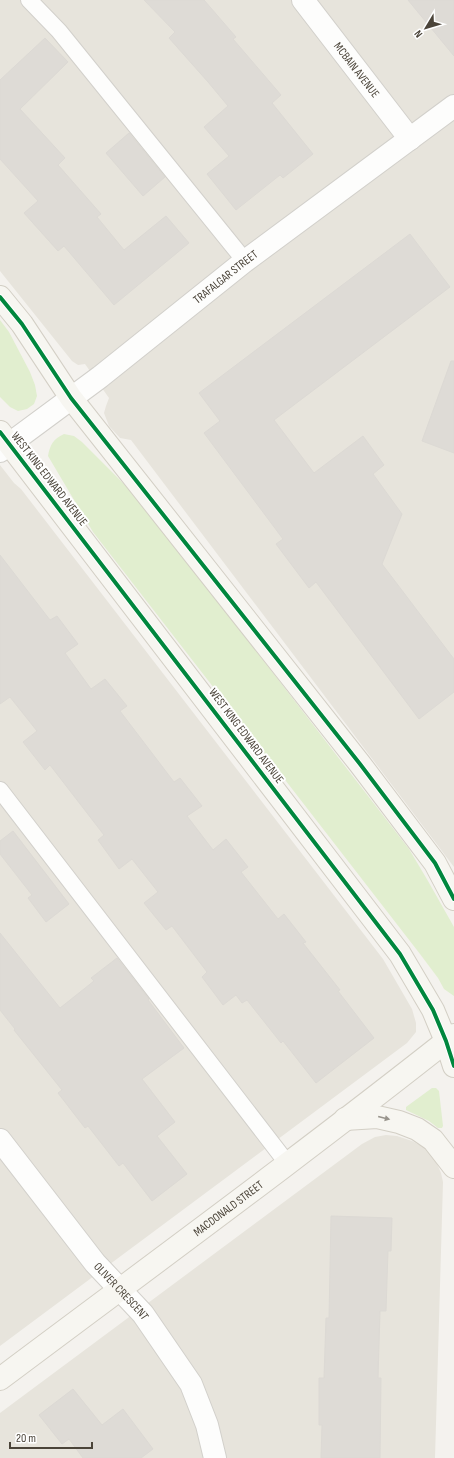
<svg xmlns="http://www.w3.org/2000/svg" width="454" height="1458" viewBox="0 0 454 1458" font-family="'Sofia Sans Condensed',sans-serif">
<style>
.residential{fill:#e7e4dc}
.green{fill:#e1eecf}
.building{fill:#dedbd6;stroke:#dcd9d4}
.lines{fill:none;stroke-linecap:round;stroke-linejoin:round}
.lane-casing{stroke:#d2d0cb;stroke-width:18}
.street-casing{stroke:#d2d0cb;stroke-width:24}
.secondary-casing{stroke:#d3cfc5;stroke-width:24}
.lane{stroke:#fdfdfc;stroke-width:16}
.street{stroke:#fdfdfc;stroke-width:22}
.secondary{stroke:#f7f6f1;stroke-width:22}
.cycleway-casing{stroke:#fff;stroke-width:6}
.cycleway{stroke:#00873e;stroke-width:4}
.oneway{fill:#98948c}
.labels{text-anchor:middle;dominant-baseline:central;stroke-width:4;stroke-linejoin:round;paint-order:stroke}
.street-label{font-size:12px;fill:#4b4439;stroke:#fff}
</style>
<rect width="100%" height="100%" fill="#f4f2ee"/>
<!-- residential -->
<g class="residential">
<path d="M0 0H454V867L131 440 120 438 109 426 104 413 106 406 109 398 85 364 78 365 72 361 0 271Z"/>
<path d="M0 465 14 483 21 489 383 959 412 1009 416 1023V1032L407 1043 0 1346Z"/>
<path d="M386 1135 397 1136 412 1141 425 1148 435 1159 441 1173 443 1182 435 1458H0V1413L362 1144 375 1137Z"/>
</g>
<!-- green -->
<g class="green">
<path d="M0 320 9 332 30 372 35 385 37 396 34 404 27 409 18 411 10 407 0 397Z"/>
<path d="M64 434 74 436 82 442 130 490 151 515 409 849 428 881 454 927V996L444 989 438 978 420 954 93 532 48 456C50 445 53 439 64 434Z"/>
<path d="M432 1088H436L439 1091 443 1126 442 1128H438L429 1121 406 1110V1107Z"/>
</g>
<!-- building -->
<g class="building">
<path d="M144 0H204L236 37 233 39 281 95 272 103 313 154 283 178 280 175 236 210 207 174 229 156 204 127 228 106 208 82 169 38 175 32Z"/>
<path d="M408 0H454V56Z"/>
<path d="M45 38 68 62 20 109 65 158 58 165 101 214 97 217 124 250 166 216 189 243 114 305 64 246 58 251 24 213 38 201 0 159V80Z"/>
<path d="M129 133 165 177 143 196 106 153Z"/>
<path d="M410 234 450 287 274 420 314 473 363 436 384 465 373 474 402 514 382 564 454 659V692L419 719 316 582 309 588 276 544 283 539 204 433 220 421 199 393Z"/>
<path d="M451 361H454V453L422 441Z"/>
<path d="M0 555 50 620 57 616 78 644 65 653 91 689 105 679 127 706 120 711 174 782 180 778 202 806 187 816 213 850 226 839 248 867 241 872 278 919 284 914 306 942 303 943 340 990 338 991 374 1038 316 1083 283 1041 281 1043 247 1000 242 1003 236 995 223 1005 202 977 207 972 172 926 166 930 144 903 158 892 132 859 119 869 98 840 104 835 50 765 45 770 23 742 37 731 10 697 0 704Z"/>
<path d="M13 831 69 904 46 922 28 898 32 895 0 854V841Z"/>
<path d="M0 933 60 1008 94 981 91 978 117 958 149 999 148 1000 184 1048 142 1079 175 1122 157 1136 187 1174 152 1201 123 1163 119 1166 88 1126 85 1128 58 1093 62 1090 14 1030 15 1029 0 1010Z"/>
<path d="M331 1216 392 1218 391 1251H388L386 1311H380L378 1378H381L380 1458H321L322 1425H319V1378H324L326 1318H329Z"/>
<path d="M73 1389 102 1425 123 1409 153 1449 141 1458H83L69 1439 62 1444 39 1415Z"/>
</g>
<g class="lines">
<!-- lane casing -->
<g class="lane-casing">
<g id="lane">
<path d="M29 0 59 31 245 261"/>
<path d="M0 790 287 1163"/>
</g>
</g>
<!-- street casing -->
<g class="street-casing">
<g id="street">
<path id="s1" d="M303 0 410 139"/>
<path id="s2" d="M0 451 100 377 245 261 454 106"/>
<path id="s3" d="M0 1140 95 1263 143 1314 191 1384 207 1425 215 1458"/>
</g>
</g>
<!-- secondary casing -->
<g class="secondary-casing">
<g id="secondary">
<path d="M0 297 22 324 71 398 360 764 435 863 454 899"/>
<path d="M0 432 400 954 433 1010 446 1041 454 1066"/>
<path d="M345 1119 377 1117 399 1122 417 1129 433 1140 454 1167"/>
<path id="s4" d="M0 1379C152 1265 305 1153 454 1035"/>
</g>
</g>
<!-- lane -->
<use href="#lane" class="lane"/>
<!-- street -->
<use href="#street" class="street"/>
<!-- secondary -->
<use href="#secondary" class="secondary"/>
<!-- cycleway casing -->
<g class="cycleway-casing">
<g id="cycleway">
<path d="M0 297 22 324 71 398 360 764 435 863 454 899"/>
<path d="M0 432 400 954 433 1010 446 1041 454 1066"/>
</g>
</g>
<!-- cycleway -->
<use href="#cycleway" class="cycleway"/>
</g>
<!-- one-way arrows -->
<defs><path id="oneway-solid" d="M-6-.8H1V-3.2L6.5 0L1 3.2V.8H-6Z"/></defs>
<use class="oneway" href="#oneway-solid" transform="translate(384 1118) rotate(14)"/>
<g class="labels">
<!-- street labels -->
<g class="street-label">
<text stroke="none"><textPath href="#s1" startOffset="88">MCBAIN AVENUE</textPath></text>
<text stroke="none"><textPath href="#s2" startOffset="285">TRAFALGAR STREET</textPath></text>
<text transform="translate(49 479) rotate(52)">WEST KING EDWARD AVENUE</text>
<text transform="translate(246 736) rotate(53)">WEST KING EDWARD AVENUE</text>
<text stroke="none"><textPath href="#s4" startOffset="285">MACDONALD STREET</textPath></text>
<text stroke="none"><textPath href="#s3" startOffset="194">OLIVER CRESCENT</textPath></text>
</g>
</g>
<!-- north arrow -->
<g transform="translate(426 28) rotate(232)" stroke="#ffffff" stroke-width="3" paint-order="stroke">
<path d="M0-3L7 15L0 10L-7 15Z" fill="#4b4439"/>
<text y="-6" font-size="11" font-weight="bold" text-anchor="middle" fill="#4b4439">N</text>
</g>
<!-- scale -->
<path d="M10 1442v6h82v-6" fill="none" stroke="#4b4439" stroke-width="2"/>
<text x="16" y="1442" font-size="12" fill="#4b4439" stroke="#ffffff" stroke-width="3" paint-order="stroke">20 m</text>
</svg>
